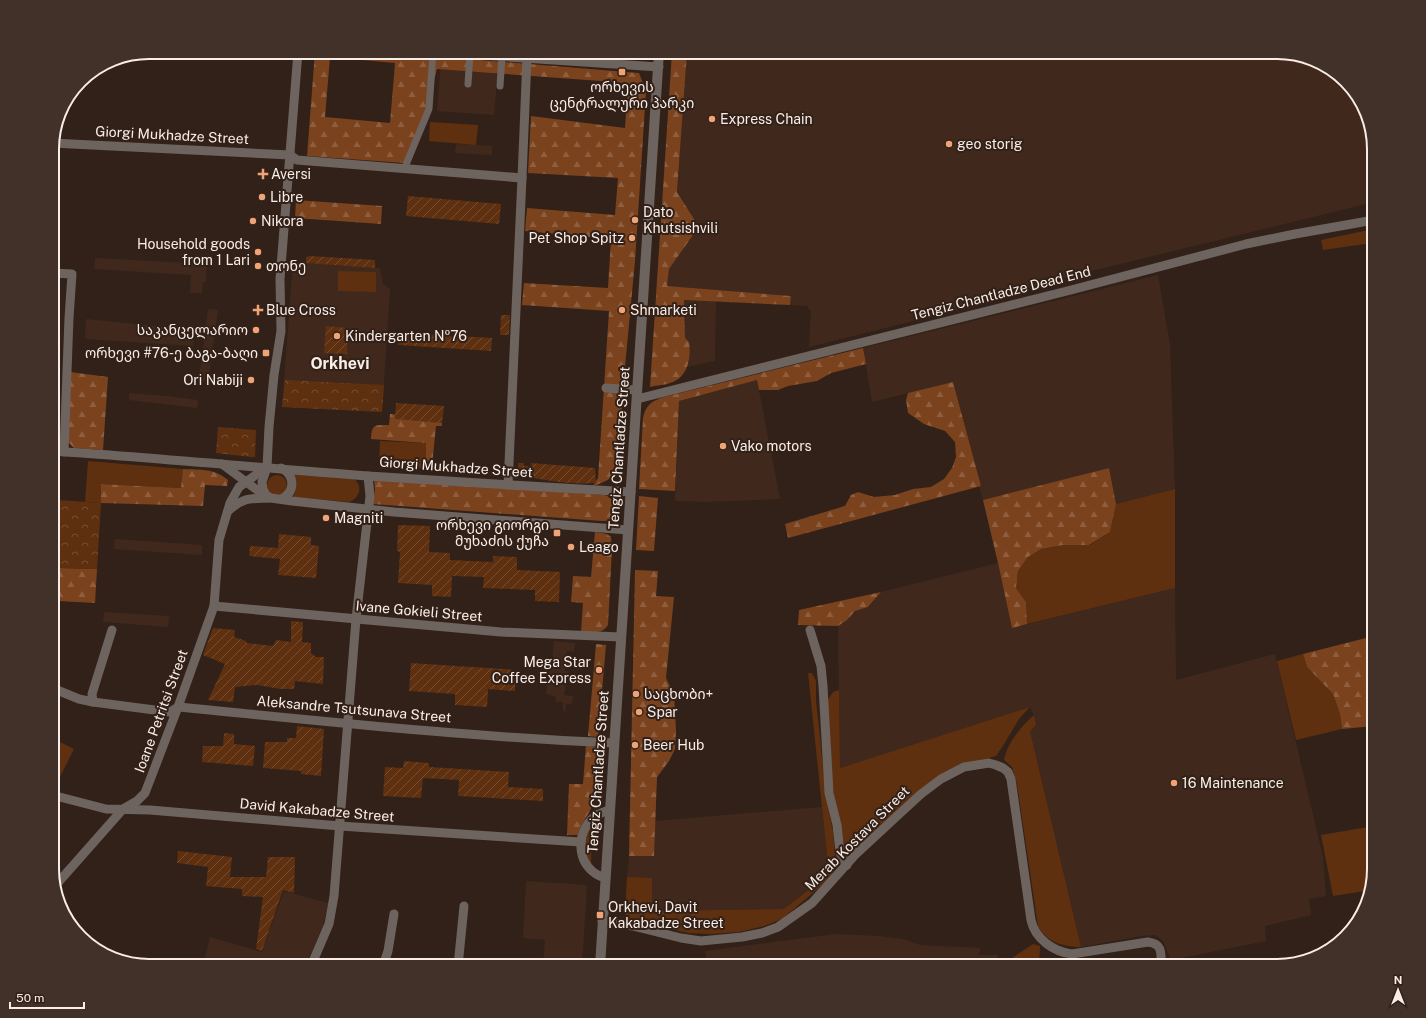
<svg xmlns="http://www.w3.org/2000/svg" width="1426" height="1018" viewBox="0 0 1426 1018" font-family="'Public Sans','Noto Sans Georgian',sans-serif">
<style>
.built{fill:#40291c}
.grass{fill:#5e3010}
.forest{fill:url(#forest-firs);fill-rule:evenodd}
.park{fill:url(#park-crowns)}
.garden{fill:url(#garden-furrows)}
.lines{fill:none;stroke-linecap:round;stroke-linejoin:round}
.pedestrian{stroke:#6d645f;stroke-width:7}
.minor{stroke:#6d645f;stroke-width:9}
.tertiary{stroke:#6d645f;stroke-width:10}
.poi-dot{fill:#efa377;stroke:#322118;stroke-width:1.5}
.labels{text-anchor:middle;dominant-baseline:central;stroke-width:4;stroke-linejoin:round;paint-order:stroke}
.poi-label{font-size:14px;fill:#f9ede7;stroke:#322118;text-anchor:start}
.street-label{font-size:14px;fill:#f9ede7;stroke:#322118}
.quarter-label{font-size:16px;font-weight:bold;fill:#f9ede7;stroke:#322118}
.rim{fill:none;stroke:#f9ede7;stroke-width:2}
</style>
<defs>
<pattern id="forest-firs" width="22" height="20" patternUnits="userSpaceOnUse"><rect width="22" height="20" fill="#7b421e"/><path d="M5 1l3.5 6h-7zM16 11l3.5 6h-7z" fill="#8e5e3f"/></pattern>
<pattern id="park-crowns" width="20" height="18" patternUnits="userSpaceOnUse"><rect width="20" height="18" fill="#5e3010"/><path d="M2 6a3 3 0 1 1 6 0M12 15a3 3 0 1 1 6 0" fill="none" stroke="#764e33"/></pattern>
<pattern id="garden-furrows" width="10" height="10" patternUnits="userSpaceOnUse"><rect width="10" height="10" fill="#5e3010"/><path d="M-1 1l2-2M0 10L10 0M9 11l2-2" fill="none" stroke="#764e33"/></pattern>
</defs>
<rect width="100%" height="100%" fill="#322118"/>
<!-- built -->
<g class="built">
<path d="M687 52H1277L1308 57 1336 72 1364 106 1374 149V202L1067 277 969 305V307L809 347 811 312 807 306 790 305 791 296 667 286 669 269 693 235 695 230 694 219 677 192Z"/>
<path d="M441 62 498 67 494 115 437 111Z"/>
<path d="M456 144 492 146V155L455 153Z"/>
<path d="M95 258 207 264 206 282H203L202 293H190L191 275 94 269Z"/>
<path d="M293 262 380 268 383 284 390 289 382 412 282 407Z"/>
<path d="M1158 275 1170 345 1175 489 1116 504 1109 468 983 500 979 487 981 486 953 382 872 402 863 348Z"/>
<path d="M684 300 716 301 715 361 686 367 689 361 685 339Z"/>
<path d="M208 309 218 310 211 359 202 358Z"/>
<path d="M86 319 195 330 193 346 85 339Z"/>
<path d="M202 359 211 361 208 382 198 380Z"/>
<path d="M757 380 780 499 706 502 675 501 679 401Z"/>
<path d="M129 393 167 396 198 400 197 408 129 400Z"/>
<path d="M115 539 202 545V555L114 549Z"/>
<path d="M998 563 1012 628 1175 588 1176 680 1275 654 1323 857 1326 896 1309 899 1311 915 1265 926 1266 941 1171 960 1163 941 1156 935 1141 936 1081 947 1030 731 1036 725 1034 715 1030 707 840 768 838 626 847 620 855 611 869 607 881 592Z"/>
<path d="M104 612 169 616 168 627 103 622Z"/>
<path d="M554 641 575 643 574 652 567 651 566 658 565 671H569L564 695 573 696 572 704H566L565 711H563V702H555L556 697 546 694 549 670H551Z"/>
<path d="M822 807 829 874 784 909 651 911 627 877 629 856H654L655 821Z"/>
<path d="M526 881 587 885 582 966H543L545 940 523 938Z"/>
<path d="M284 891 328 903 323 926 305 966H203L210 937 262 952Z"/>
<path d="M836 934 879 936 904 939 920 945 981 948 979 955H998V966H707L705 951Z"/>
<path d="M682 961 683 966H632V962Z"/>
</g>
<!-- grass -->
<g class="grass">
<path d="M430 122 478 125 476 145 429 141Z"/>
<path d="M1374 229V241L1372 243 1323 250 1321 240Z"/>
<path d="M338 271 376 272V292L338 291Z"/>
<path d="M380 441 426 443 424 468 379 466Z"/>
<path d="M88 461 183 469 182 488 102 484 101 503 85 502Z"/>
<path d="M293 473 354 479C363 486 360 498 349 502L293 497C297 489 298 482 293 473Z"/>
<circle cx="277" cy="485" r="10"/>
<path d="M1175 489V588L1027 624 1026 602 1016 588 1018 571 1028 557 1041 549 1063 545H1090L1110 532 1116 504Z"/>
<path d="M1303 654 1307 667 1333 694 1340 714 1342 729 1296 740 1277 661Z"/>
<path d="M808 673H812L816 681V701L820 736 825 791 833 832 836 864 834 871 827 881 782 919 764 926 739 932 711 934 688 933 627 919 625 914 627 877 652 878V911L784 909 829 874Z"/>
<path d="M839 690 840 768 1030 707 1019 719 1004 744 996 756 989 758 964 763 942 774 906 802 854 851 851 853 847 851 844 843 836 807 831 776V751L827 701 833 692Z"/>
<path d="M1034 715 1036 725 1030 731 1081 947C1063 947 1047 942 1038 926L1017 784 1012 767 1004 760C1007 744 1021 726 1034 715Z"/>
<path d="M58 741 74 749 54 789H52V754Z"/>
<path d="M592 823 591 865C582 844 583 844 592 823Z"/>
<path d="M1374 826V869L1371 890 1333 896 1321 835Z"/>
<path d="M1033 944 1040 946 1039 966H1000Z"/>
</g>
<!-- forest -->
<g class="forest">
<path d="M315 52H383L639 73 646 91 635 261 623 388 619 464C616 478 605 482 593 486L598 478 609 311 522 305 524 283 608 288 611 239 525 231 527 208 615 215 618 178 528 173 531 116 625 128 628 83 437 69 426 109 405 163 307 156ZM330 57 395 63 390 123 325 117Z"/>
<path d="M672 52H687L677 192 694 219 695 230 693 235 669 269 667 286 791 296 790 305 684 300 685 338 689 342C691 355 689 374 675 381 668 385 658 385 650 387Z"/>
<path d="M296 200 382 206 381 224 295 218Z"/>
<path d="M863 348 866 364 831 373 817 381 788 386 778 390H759L757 380 679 401 675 491 639 489 643 418C646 405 651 401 664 397Z"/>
<path d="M70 372 108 377 103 450 74 448 68 442Z"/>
<path d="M953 382 981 486 788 538 785 524 845 506 851 495 858 492 874 497 895 495 913 489 931 487 944 479 952 468 956 457 955 442 945 431 924 424 908 413 906 400 908 393Z"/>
<path d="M390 414 442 418V426H436L432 466H425L426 443 371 439C372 424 374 425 389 425Z"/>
<path d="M1109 468 1116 504 1110 532 1089 545H1063L1041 549 1028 557 1018 571 1016 588 1026 602 1027 624 1012 628 998 563 983 500Z"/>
<path d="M183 469C201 470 213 468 228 480L227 486 205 485 203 506 101 503V484L181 488Z"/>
<path d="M374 479 605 495C614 499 622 512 612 519 609 521 605 521 602 521L373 504 375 490Z"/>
<path d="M639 496 658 498 654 551 636 550Z"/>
<path d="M595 532 607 534 611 537 612 548 608 625C602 635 590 632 581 632L583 603 571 602 573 576 591 577Z"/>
<path d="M59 568 97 569 95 603 59 601Z"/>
<path d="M635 570 658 571 656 596 674 597 666 678 674 695 676 730 675 749 669 761 657 777 654 856H629Z"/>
<path d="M881 592 868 607 855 611 847 620 838 626 798 625 799 610Z"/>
<path d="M1374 636V726L1342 729 1340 714 1333 694 1307 667 1303 654Z"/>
<path d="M596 644 606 645 598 737 588 736Z"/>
<path d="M586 745 599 748C598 766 599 787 593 804 589 815 580 824 578 835H567L569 784H583Z"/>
</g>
<!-- park -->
<g class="park">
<path d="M285 380 384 385 382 412 282 407Z"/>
<path d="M218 427 256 430 255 457H251L216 453Z"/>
<path d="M58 500 101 503 97 569 59 568Z"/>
</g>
<!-- garden -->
<g class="garden">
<path d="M408 196 501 204 499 224 406 216Z"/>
<path d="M310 256 375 260V268L306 263V257Z"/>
<path d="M501 315H510L509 335H500Z"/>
<path d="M326 326 348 328 347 354 324 353Z"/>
<path d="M398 333 492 338 491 351 398 345Z"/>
<path d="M396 403 444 406 442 423 395 419Z"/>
<path d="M518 463H524V466H531V463L595 468 596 483C570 485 543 480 518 475Z"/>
<path d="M398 525 430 526 429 552 450 553V560L493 562V556L517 557V570L560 572 559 602 535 601V590L483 588 484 577 452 576 451 597 432 596V585L398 583 400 552 397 551Z"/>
<path d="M279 534 311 537V545L319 546 316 578 278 575 280 559 249 556 250 546 278 548Z"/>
<path d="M291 621 303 622 302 642 311 643V653L316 657H324L323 684 295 681 294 689H281L257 685 235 687 233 702 208 700 225 664 203 655 213 628 235 630 234 637 246 641 247 643 273 646 276 640 291 642Z"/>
<path d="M411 663 516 670 515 691 488 689 487 707 455 705V694L409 691Z"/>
<path d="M297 726 324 729 321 776 301 774V771L263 768 265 742H287V738H296Z"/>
<path d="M224 733 234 734V744L255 746 253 766 202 762 203 746H223Z"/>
<path d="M404 761 429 763V767L509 772 508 787 543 789V801L458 796 459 780 423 778 421 798 383 796 385 767 403 768Z"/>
<path d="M178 851 232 857 230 877H266L268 857H295L294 893 283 890 262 951 256 949 263 897 242 896V889L206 886 208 867 177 863Z"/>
</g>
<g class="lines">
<!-- pedestrian -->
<g class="pedestrian">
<path d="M468 84 470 54"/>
<path d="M500 86 502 56"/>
<path d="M405 167 429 109 433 52"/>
</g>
<!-- minor -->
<g class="minor">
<path d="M435 52 659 67"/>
<path d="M52 143 290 155 297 160 522 178"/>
<path d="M52 273 72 274 69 318 64 452"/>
<path d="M606 388 637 390"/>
<path d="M637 399 1071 290 1246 244 1295 234 1374 220"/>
<path d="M52 451C158 458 263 468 368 476 456 482 543 487 631 492"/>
<path d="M222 464 257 490 271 498 292 501 394 512 628 530"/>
<path d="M281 468C295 475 296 492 281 499"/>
<path d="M508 485 522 178 527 58"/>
<path d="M266 495 263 489 262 482 267 467 269 427 274 375 281 331 280 279 298 52"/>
<path d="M228 511C244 497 249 499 270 498"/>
<path d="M52 588 54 589 55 573 53 451"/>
<path d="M214 606 501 632 621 637"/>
<path d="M52 609 54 589"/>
<path d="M112 630 92 694 93 702 170 712 178 707C323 721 469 737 614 743"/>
<path d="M810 630 821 666 823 686 829 793 837 825 840 852 842 858 847 865"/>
<path d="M52 688 79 699 93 702"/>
<path d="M52 795 106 809 150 810 340 826 581 842"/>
<path d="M605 878C577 870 573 834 595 816 600 813 604 812 609 810"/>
<path d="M55 886 123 809 137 801 145 793 178 707 214 606 219 540 230 503 239 487 267 467"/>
<path d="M602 921 633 926 681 938 701 941 742 937 762 933 778 927 812 903 855 855 896 817 921 794 941 779 964 767 989 763 996 765 1003 768 1008 772 1011 779 1031 920C1035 939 1054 952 1072 954L1148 942C1163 944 1161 953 1161 966"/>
<path d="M311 966 329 924 334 896 356 619 370 496 368 476"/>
<path d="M383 966 388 951 394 914"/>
<path d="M458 966 464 906"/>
</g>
<!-- tertiary -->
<path class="tertiary" d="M600 966 659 52"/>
</g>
<!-- markers -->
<g class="poi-dot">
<rect x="618" y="68" width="8" height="8" rx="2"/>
<circle cx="712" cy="119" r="4"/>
<circle cx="949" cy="144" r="4"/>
<path d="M261 168h4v4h4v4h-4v4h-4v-4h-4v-4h4z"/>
<circle cx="262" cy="197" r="4"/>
<circle cx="635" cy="220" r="4"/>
<circle cx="253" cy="221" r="4"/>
<circle cx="632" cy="238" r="4"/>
<circle cx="258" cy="252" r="4"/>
<circle cx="258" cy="266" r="4"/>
<path d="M256 304h4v4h4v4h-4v4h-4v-4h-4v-4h4z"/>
<circle cx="622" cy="310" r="4"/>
<circle cx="256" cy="330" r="4"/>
<circle cx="337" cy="336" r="4"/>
<rect x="262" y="349" width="8" height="8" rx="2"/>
<circle cx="251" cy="380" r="4"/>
<circle cx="723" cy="446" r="4"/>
<circle cx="326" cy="518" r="4"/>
<rect x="553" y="529" width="8" height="8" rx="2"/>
<circle cx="571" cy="547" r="4"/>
<circle cx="599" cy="670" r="4"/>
<circle cx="636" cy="694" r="4"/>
<circle cx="639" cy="712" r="4"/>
<circle cx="635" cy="745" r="4"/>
<circle cx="1174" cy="783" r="4"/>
<rect x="596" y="911" width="8" height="8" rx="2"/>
</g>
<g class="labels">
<!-- poi labels -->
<g class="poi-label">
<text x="622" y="87" text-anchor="middle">ორხევის<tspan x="622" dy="16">ცენტრალური პარკი</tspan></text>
<text x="720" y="119">Express Chain</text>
<text x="957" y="144">geo storig</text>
<text x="271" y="174">Aversi</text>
<text x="270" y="197">Libre</text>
<text x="643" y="212">Dato<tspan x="643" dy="16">Khutsishvili</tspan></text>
<text x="261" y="221">Nikora</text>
<text x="624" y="238" text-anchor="end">Pet Shop Spitz</text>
<text x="250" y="244" text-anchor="end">Household goods<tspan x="250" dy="16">from 1 Lari</tspan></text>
<text x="266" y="266">თონე</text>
<text x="266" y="310">Blue Cross</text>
<text x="630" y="310">Shmarketi</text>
<text x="248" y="330" text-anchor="end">საკანცელარიო</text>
<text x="345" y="336">Kindergarten №76</text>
<text x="258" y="353" text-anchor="end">ორხევი #76-ე ბაგა-ბაღი</text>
<text x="243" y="380" text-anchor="end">Ori Nabiji</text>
<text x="731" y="446">Vako motors</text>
<text x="334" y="518">Magniti</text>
<text x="549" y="525" text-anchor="end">ორხევი გიორგი<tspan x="549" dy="16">მუხაძის ქუჩა</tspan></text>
<text x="579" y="547">Leago</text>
<text x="591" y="662" text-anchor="end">Mega Star<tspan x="591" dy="16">Coffee Express</tspan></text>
<text x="644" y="694">საცხობი+</text>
<text x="647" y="712">Spar</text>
<text x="643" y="745">Beer Hub</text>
<text x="1182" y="783">16 Maintenance</text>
<text x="608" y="907">Orkhevi, Davit<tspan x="608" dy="16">Kakabadze Street</tspan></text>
</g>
<!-- street labels -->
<g class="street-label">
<text transform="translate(172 135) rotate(3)">Giorgi Mukhadze Street</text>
<text transform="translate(1001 293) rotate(-14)">Tengiz Chantladze Dead End</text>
<text transform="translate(619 448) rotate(-86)">Tengiz Chantladze Street</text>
<text transform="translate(456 467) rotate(4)">Giorgi Mukhadze Street</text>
<text transform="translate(419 611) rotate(5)">Ivane Gokieli Street</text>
<text transform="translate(354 709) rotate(5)">Aleksandre Tsutsunava Street</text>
<text transform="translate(161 711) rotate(-70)">Ioane Petritsi Street</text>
<text transform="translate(598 772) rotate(-86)">Tengiz Chantladze Street</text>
<text transform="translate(317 810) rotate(5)">David Kakabadze Street</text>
<text transform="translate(857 838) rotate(-45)">Merab Kostava Street</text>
</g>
<!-- quarter labels -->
<g class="quarter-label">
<text x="340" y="363">Orkhevi</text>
</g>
</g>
<!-- crop -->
<path d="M0 0H1426V1018H0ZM149 59H1277A90 90 0 0 1 1367 149V869A90 90 0 0 1 1277 959H149A90 90 0 0 1 59 869V149A90 90 0 0 1 149 59Z" fill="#423129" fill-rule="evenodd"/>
<path class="rim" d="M149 59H1277A90 90 0 0 1 1367 149V869A90 90 0 0 1 1277 959H149A90 90 0 0 1 59 869V149A90 90 0 0 1 149 59Z"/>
<!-- north arrow -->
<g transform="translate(1398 990)" stroke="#322118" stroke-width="3" paint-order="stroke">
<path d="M0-3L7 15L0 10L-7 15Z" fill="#f9ede7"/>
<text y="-6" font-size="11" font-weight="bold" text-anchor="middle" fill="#f9ede7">N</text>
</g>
<!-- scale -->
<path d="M10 1002v6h74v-6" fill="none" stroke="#f9ede7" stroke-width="2"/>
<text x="16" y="1002" font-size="12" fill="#f9ede7" stroke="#322118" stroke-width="3" paint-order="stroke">50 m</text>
</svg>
